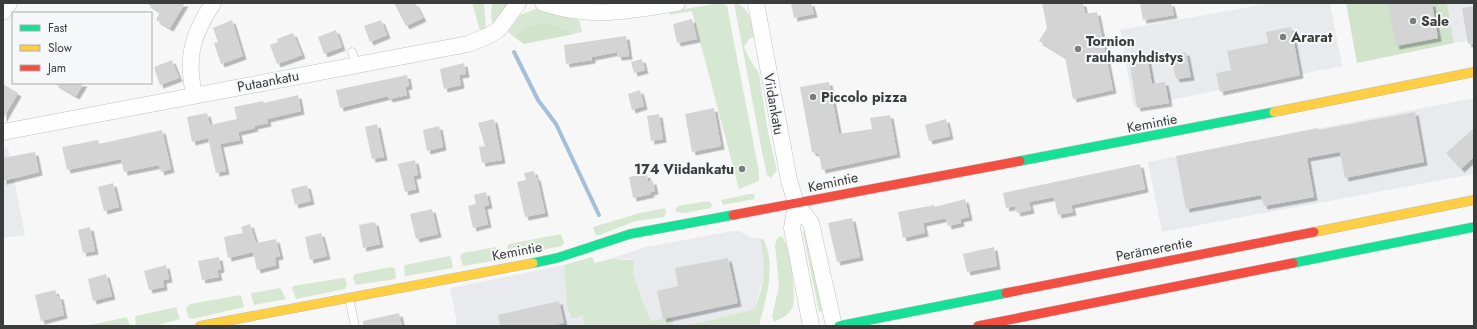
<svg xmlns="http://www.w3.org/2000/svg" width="1477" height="329" viewBox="0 0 1477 329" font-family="Jost,sans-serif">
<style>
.built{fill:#e8eaee}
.green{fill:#d7e8d2}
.forest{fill:#d2e3cc}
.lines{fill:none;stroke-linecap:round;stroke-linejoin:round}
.stream{stroke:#a5bfd8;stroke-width:4}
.building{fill:#d4d4d4;filter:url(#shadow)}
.lane-casing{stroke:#c0c0c0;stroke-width:9}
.street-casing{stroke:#c0c0c0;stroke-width:17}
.fast-casing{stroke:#c0c0c0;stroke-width:10}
.slow-casing{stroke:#c0c0c0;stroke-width:10}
.jam-casing{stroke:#c0c0c0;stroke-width:10}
.lane{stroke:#fefefe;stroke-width:8}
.street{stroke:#fefefe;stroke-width:16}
.fast{stroke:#16e098;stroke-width:9}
.slow{stroke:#ffcf43;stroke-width:9}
.jam{stroke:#f24e42;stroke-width:9}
.poi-dot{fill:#7d7d7d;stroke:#f6f7f8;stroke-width:1.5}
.labels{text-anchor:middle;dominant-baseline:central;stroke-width:4;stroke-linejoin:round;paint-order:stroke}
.poi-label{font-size:14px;font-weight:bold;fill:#3b3c3c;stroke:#f6f7f8;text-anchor:start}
.street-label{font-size:14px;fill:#3b3c3c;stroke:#f6f7f8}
</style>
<defs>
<filter id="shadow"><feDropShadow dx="3.5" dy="3.5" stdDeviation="0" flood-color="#0004"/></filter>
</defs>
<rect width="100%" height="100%" fill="#f7f7f7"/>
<!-- built -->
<g class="built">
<path d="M1272 3H1330L1342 66 1134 107 1120 30Z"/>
<path d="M1447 3H1474V40L1454 43Z"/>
<path d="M1474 98V174L1162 232 1148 162Z"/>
<path d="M8 147 25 235 3 238V148Z"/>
<path d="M733 231H739L750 237 762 239 760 241 765 265 764 274 755 307 751 310 686 326H653L636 284 633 272 635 266 631 259H610L646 247Z"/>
<path d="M564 265 569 316 576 318 582 315 584 326H456V318L450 288Z"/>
</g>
<!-- green -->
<g class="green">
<path d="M472 3H484L486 31 481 34Z"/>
<path d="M492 3H508V5L493 24 491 17Z"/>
<path d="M721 3 727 6 759 172V181L739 189 692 11 669 15 672 11Z"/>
<path d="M734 3C750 6 752 24 754 37L749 39 744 47C749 59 752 63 759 73L768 132 777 170 771 178 767 175 762 152Z"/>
<path d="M538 8 556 15 576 18 580 22 582 32 574 34 555 25 522 29 514 37 508 32 520 15Z"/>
<path d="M749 194H754L755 199 723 205 721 200Z"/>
<path d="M708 201 712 204 711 208 685 213 676 212 675 210 678 206Z"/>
<path d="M665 208 666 212 664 217 636 221 597 236 595 234 593 227 640 213Z"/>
<path d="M805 230 824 310 819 312 803 232Z"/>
<path d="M561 234 564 243 562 246 511 256 507 246 509 244Z"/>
<path d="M781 236C790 241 796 296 793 306 790 315 782 318 774 322L772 316 779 286 775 245 777 239Z"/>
<path d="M763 238C777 266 766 298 759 326H686L751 310 755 307C765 284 766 264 760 240Z"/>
<path d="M496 247 501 257 499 260 463 266 460 256 463 253Z"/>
<path d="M449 256 451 257 453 268 405 276 404 267 405 265Z"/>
<path d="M592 257 595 263 610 259 633 260C636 266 632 270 634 276 638 291 645 306 651 321L671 317 674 326H584L582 315 576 318H571L567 306 564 265Z"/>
<path d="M391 267 395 268 396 279 356 285 353 277 355 274Z"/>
<path d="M342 278H345L347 285 345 289 296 299 292 288 293 286Z"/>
<path d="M280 288 286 299 254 305 251 295 252 293Z"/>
<path d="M241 295 244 307 192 319 188 317 186 308 190 304Z"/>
<path d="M176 307 180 319 155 326H136L135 318 136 316Z"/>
<path d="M127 317 130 326H86Z"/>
</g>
<!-- forest -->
<g class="forest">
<path d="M1346 3H1447L1454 43 1357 63Z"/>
<path d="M540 23 555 25 574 34 524 44 514 37 522 29Z"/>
</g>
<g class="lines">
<!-- stream -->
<path class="stream" d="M514 52 538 100 556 124 599 215"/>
</g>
<!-- building -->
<g class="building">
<path d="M146 3H185L170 28 156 20 160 12Z"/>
<path d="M394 3H415L423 18 406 26Z"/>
<path d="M791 3H811L814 14 794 18Z"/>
<path d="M1042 3H1083L1085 14 1097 12 1113 90 1073 99 1065 57 1039 41 1047 28Z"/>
<path d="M1140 3H1171L1174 15 1143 20Z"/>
<path d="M1388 3H1432L1438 38 1396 46Z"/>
<path d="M1474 6V43L1468 44 1462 8Z"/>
<path d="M692 19 697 39 677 43 673 24Z"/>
<path d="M232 20 243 56 221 64 214 43 218 42 213 28Z"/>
<path d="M381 20 387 35 370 42 364 26Z"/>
<path d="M1291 27 1300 75 1220 92 1216 73 1231 70 1227 51 1268 43 1266 32Z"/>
<path d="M336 30 342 47 324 54 318 37Z"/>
<path d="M293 33 302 55 277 64 270 45 278 42 277 39Z"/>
<path d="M626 36 629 56 618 57 617 52 592 57V60L566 64 564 45Z"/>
<path d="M1186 52 1191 77 1176 79 1171 55Z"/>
<path d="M1147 56 1152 84 1165 82 1169 103 1137 108 1129 59Z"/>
<path d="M642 59 645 70 634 73 631 62Z"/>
<path d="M172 60 179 78 160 85 154 67Z"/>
<path d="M464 63 466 74 459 75 461 85 444 89 440 69Z"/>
<path d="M407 75 409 86 405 87 407 95 389 99 388 96 340 108 336 90Z"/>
<path d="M829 82 839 134 872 129 870 118 890 115 897 154 822 170 819 154 812 152 800 87Z"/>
<path d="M54 83H84L76 96Z"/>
<path d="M3 84 18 93 3 119Z"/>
<path d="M640 90 644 106 632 110 628 94Z"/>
<path d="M298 95 301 111 267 119 268 123 254 126 255 128 238 132 240 140 220 144 226 171 216 173 208 138 192 142 187 117 207 113 210 125 237 119 234 107 263 101 264 103Z"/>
<path d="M714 108 721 146 692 152 685 114Z"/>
<path d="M1415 112 1424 162 1345 178 1340 152 1307 158 1314 197 1264 206 1261 195 1186 209 1176 156 1318 128V130Z"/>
<path d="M659 114 663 139 651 141 647 116Z"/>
<path d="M494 119 502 160 482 163 479 147 485 146 478 123Z"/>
<path d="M946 119 950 136 929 141 925 125Z"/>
<path d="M377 124 384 157 372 159 365 127Z"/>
<path d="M439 126 443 147 427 151 423 130Z"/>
<path d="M1474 128V157L1461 169 1446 153Z"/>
<path d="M162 130 171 169 161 172 159 165 124 172 121 159 67 170 62 147 98 140 99 144Z"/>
<path d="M35 152 39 172 3 181V158Z"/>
<path d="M415 160 418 175 413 176 416 189 405 192 398 164Z"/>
<path d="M1140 164 1145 189 1071 205 1073 212 1058 215 1054 197 1029 202 1031 210 1017 213 1015 206 1006 208 1003 193Z"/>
<path d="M534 171 536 178 537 177 545 213 525 217 517 182 526 180 524 173Z"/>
<path d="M647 174 648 182 653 181 655 191 650 192 651 194 633 198 629 177Z"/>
<path d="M113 183 119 207 104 211 98 187Z"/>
<path d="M307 185 311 201 295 205 291 189Z"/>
<path d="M486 192 489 205 484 206 488 224 473 228 468 206 476 204 474 195Z"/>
<path d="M965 199 969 217 960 219 961 223 948 226 946 218 923 223 925 233 903 238 898 212 934 205 935 207Z"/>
<path d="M432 209 438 234 416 239 410 214Z"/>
<path d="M852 218 860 257 837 262 828 223Z"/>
<path d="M375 222 380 244 363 248 359 225Z"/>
<path d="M250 224 256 243 276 239 280 256 275 257 276 265 257 270 253 252 228 258 224 237 243 233 241 227Z"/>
<path d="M90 227 95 251 83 253 78 230Z"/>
<path d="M321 233 327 256 310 260 305 237Z"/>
<path d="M994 247 997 266 967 272 963 254Z"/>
<path d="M219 257 221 269 217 270 219 277 202 280 198 261Z"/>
<path d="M728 258 738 303 663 319 657 291 678 286 675 268Z"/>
<path d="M166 265 169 279 163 280 164 287 149 290 144 271Z"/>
<path d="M106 274 112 296 93 301 88 279Z"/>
<path d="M55 290 57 296H60L64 315 41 321 35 295Z"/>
<path d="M559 301 564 323 550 326H500L498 315Z"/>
<path d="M399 313 402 326H363V321Z"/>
</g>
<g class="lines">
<!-- lane casing -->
<g class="lane-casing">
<g id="lane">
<path d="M352 52 356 64"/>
<path d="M349 298 355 326"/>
</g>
</g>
<!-- street casing -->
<g class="street-casing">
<g id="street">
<path d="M543 3C591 19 629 11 677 3"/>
<path d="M756 3 789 180 796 204 811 223 834 326"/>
<path d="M3 12 9 3"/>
<path d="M194 95C186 56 192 36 213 3"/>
<path d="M3 132 468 44 490 35 499 29 518 3"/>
<path d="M796 204 792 228 811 326"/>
</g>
</g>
<!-- fast casing -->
<g class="fast-casing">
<g id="fast">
<path d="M1020 161 1274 112"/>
<path d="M533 263 557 258 630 234 733 215"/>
<path d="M1293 263 1474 227"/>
<path d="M839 326 1006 293"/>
</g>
</g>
<!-- slow casing -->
<g class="slow-casing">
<g id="slow">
<path d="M1274 112 1474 72"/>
<path d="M1314 232 1474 200"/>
<path d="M200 326 533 263"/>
</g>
</g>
<!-- jam casing -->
<g class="jam-casing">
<g id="jam">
<path d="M733 215 1020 161"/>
<path d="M1006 293 1314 232"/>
<path d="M978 326 1293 263"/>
</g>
</g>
<!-- lane -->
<use href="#lane" class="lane"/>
<!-- street -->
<use href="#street" class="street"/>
<!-- fast -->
<use href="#fast" class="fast"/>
<!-- slow -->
<use href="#slow" class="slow"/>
<!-- jam -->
<use href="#jam" class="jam"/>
</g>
<!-- markers -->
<g class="poi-dot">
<circle cx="1413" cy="21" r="4"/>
<circle cx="1283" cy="37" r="4"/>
<circle cx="1078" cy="49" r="4"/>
<circle cx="813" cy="97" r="4"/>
<circle cx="742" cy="169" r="4"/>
</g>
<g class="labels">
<!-- poi labels -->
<g class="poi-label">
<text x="1421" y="21">Sale</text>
<text x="1291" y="37">Ararat</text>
<text x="1086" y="41">Tornion<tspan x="1086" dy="16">rauhanyhdistys</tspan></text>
<text x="821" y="97">Piccolo pizza</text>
<text x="734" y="169" text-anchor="end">174 Viidankatu</text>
</g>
<!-- street labels -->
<g class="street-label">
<text transform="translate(268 81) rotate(-11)">Putaankatu</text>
<text transform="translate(774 104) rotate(80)">Viidankatu</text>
<text transform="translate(1152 123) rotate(-11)">Kemintie</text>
<text transform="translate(833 182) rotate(-12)">Kemintie</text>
<text transform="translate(1154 249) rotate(-11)">Perämerentie</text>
<text transform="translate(517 251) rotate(-11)">Kemintie</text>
</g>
</g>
<!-- border -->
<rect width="1477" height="329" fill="none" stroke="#3b3c3c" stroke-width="8"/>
<!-- legend -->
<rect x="12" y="12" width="140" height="72" fill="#f6f7f8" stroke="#abacad"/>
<rect x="20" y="25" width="20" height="6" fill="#16e098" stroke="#abacad"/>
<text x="48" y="32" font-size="12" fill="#3b3c3c">Fast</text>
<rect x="20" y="45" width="20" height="6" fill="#ffcf43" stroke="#abacad"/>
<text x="48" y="52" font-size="12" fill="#3b3c3c">Slow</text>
<rect x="20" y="65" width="20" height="6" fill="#f24e42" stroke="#abacad"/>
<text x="48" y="72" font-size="12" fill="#3b3c3c">Jam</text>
</svg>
